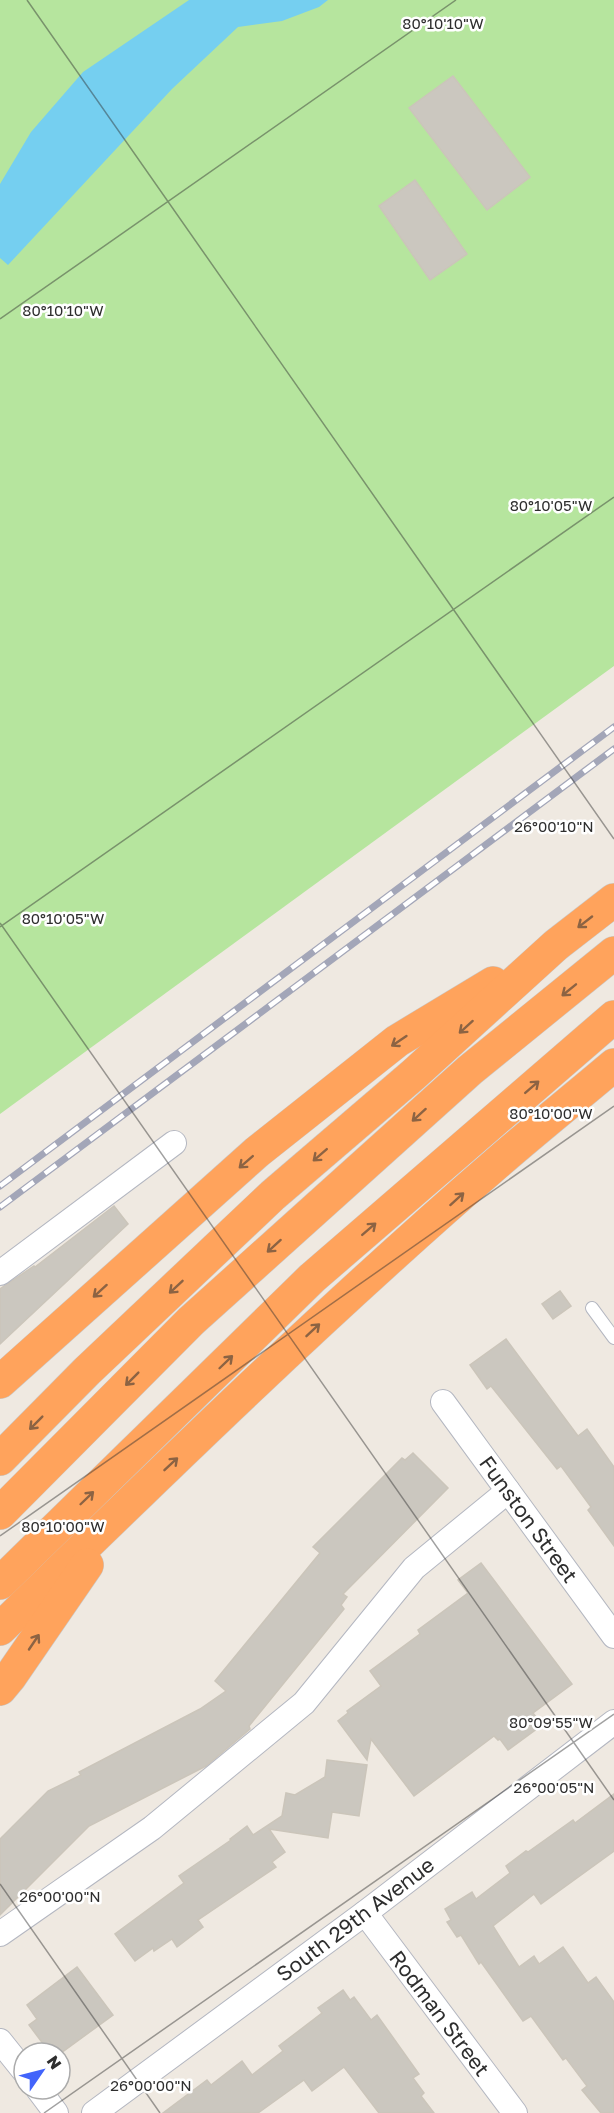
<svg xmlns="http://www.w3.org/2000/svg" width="614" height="2113" viewBox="0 0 614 2113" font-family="'Golos Text',sans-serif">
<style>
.green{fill:#b6e59e}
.water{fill:#75cff0}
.building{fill:#cbc7bf;stroke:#cbc5ba;stroke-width:1.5}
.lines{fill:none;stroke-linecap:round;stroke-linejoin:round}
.lane-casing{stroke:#b4b7c1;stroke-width:14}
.street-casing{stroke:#b4b7c1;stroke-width:26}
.highway-casing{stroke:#c9c9c9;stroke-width:34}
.lane{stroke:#fff;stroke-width:12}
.street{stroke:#fff;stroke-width:24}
.highway{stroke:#ffa35c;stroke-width:33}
.rail-casing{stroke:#a3a6b8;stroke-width:7}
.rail{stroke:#fff;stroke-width:4.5;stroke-dasharray:14;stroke-linecap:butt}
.oneway{stroke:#8c6343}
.ticks{fill:none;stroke:#2e2e2e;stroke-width:1.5;stroke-opacity:0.45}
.labels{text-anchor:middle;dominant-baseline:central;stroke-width:5;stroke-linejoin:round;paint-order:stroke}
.street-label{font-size:21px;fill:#2e2e2e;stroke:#fff}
.ticks-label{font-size:15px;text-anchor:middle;fill:#2e2e2e;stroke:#fff;stroke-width:5;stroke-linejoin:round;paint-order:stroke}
</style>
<rect width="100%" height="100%" fill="#efe9e1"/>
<!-- green -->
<path class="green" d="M0 0H614V666L0 1114Z"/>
<!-- water -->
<path class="water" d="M189 0H328L319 7 282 21 238 27 172 89 8 265 0 258V184L31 132 83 72Z"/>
<!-- building -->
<g class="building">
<path d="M453 76 530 177 487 210 409 108Z"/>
<path d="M415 180 467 254 430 280 379 206Z"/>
<path d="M114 1206 128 1224 0 1344V1289L34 1266 35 1267Z"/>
<path d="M560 1291 571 1306 553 1319 542 1304Z"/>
<path d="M506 1339 578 1436 587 1429 614 1467V1546L588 1510 591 1507 561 1466 557 1469 491 1386 487 1389 470 1365Z"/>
<path d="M413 1453 448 1488 343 1594 347 1597 341 1605 344 1609 249 1726 250 1729 206 1766 89 1826 0 1915V1839L48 1791 81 1775 79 1772 200 1709 226 1691 215 1681 320 1553 313 1547 402 1458 405 1460Z"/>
<path d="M481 1563 572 1684 533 1713 542 1725 508 1750 500 1739 498 1740 494 1736 414 1796 371 1739 367 1760 338 1721 348 1713 347 1711 381 1686 370 1671 420 1634 418 1630 468 1593 458 1580Z"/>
<path d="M327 1760 367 1765 359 1816 332 1812 328 1838 269 1829 285 1852 272 1862 276 1867 198 1920 203 1927 177 1947 172 1939 154 1951 153 1948 135 1961 115 1934 184 1883 179 1876 231 1840 230 1839 247 1826 253 1835 282 1816 286 1793 295 1795 325 1777Z"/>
<path d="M614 1794V1851L541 1904 534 1894 493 1926 519 1967 534 1956 539 1964 563 1947 588 1983 596 1977 614 2002V2113H601L582 2090 587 2086 566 2058 563 2060 531 2016 523 2021 481 1962 479 1964 461 1935 457 1937 447 1922 451 1920 445 1909 472 1892 476 1899 510 1873 506 1866 526 1851 528 1852 573 1820 575 1823Z"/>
<path d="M77 1967 113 2015 61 2053H50L29 2025 37 2019 27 2005Z"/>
<path d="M343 1990 350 2000 354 1997 371 2020 377 2015 419 2074 413 2078 424 2093 421 2096 434 2113H379L344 2067 312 2091 304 2080 258 2113H163L207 2080 211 2085 242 2061 252 2075 283 2051 279 2046 322 2013 318 2008Z"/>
</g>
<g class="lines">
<!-- lane casing -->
<g class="lane-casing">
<path id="lane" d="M592 1308 614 1338"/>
</g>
<!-- street casing -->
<g class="street-casing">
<g id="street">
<path d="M0 1273 174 1143"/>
<path d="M443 1402 614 1636"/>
<path d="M365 1913 515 2113"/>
<path d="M0 1934 152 1828 304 1703 414 1568 508 1491"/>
<path d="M0 2041 24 2071"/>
<path d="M38 2089 56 2113"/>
<path d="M94 2113 365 1913 614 1722"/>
</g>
</g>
<!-- highway casing -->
<g class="highway-casing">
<g id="highway">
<path d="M0 1382 257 1152 397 1041 493 983"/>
<path d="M0 1459 87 1371 273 1195 413 1075 556 945 614 900"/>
<path d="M0 1513 191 1321 470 1070 614 953"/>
<path d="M0 1583 312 1278 614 1017"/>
<path d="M0 1629C162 1471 325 1312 496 1164 535 1130 575 1098 614 1065"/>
<path d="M0 1689 10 1677 87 1565"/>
</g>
</g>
<!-- lane -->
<use href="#lane" class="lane"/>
<!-- street -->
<use href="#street" class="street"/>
<!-- highway -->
<use href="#highway" class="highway"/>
<!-- rail casing -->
<g class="rail-casing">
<g id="rail">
<path d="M0 1186 614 727"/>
<path d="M0 1207 614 749"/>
</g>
</g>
<!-- rail -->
<use href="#rail" class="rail"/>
</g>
<!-- one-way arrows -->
<defs><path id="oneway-shaft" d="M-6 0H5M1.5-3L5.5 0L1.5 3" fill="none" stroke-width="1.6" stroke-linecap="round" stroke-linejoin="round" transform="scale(1.5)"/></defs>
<g class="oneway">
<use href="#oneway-shaft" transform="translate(585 922) rotate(142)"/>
<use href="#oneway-shaft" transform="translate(569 990) rotate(141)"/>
<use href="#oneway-shaft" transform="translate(466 1027) rotate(138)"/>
<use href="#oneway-shaft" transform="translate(399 1041) rotate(146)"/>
<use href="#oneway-shaft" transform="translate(532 1087) rotate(-41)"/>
<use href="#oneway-shaft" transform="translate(419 1115) rotate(138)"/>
<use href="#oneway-shaft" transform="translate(320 1155) rotate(139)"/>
<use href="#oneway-shaft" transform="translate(246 1162) rotate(139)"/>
<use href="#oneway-shaft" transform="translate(457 1199) rotate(-42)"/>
<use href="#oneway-shaft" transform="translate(369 1229) rotate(-41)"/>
<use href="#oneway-shaft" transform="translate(274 1246) rotate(138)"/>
<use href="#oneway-shaft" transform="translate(176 1287) rotate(137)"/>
<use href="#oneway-shaft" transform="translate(100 1291) rotate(138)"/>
<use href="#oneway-shaft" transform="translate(313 1330) rotate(-43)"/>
<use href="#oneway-shaft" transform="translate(226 1362) rotate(-44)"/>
<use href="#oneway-shaft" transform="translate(132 1379) rotate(135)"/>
<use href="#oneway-shaft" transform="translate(36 1423) rotate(135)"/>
<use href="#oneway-shaft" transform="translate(171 1464) rotate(-43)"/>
<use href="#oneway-shaft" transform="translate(87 1498) rotate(-44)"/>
<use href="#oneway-shaft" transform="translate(34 1642) rotate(-56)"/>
</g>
<!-- ticks -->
<path class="ticks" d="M27 0 614 839M0 319 456 0M0 923 614 1800M0 927 614 497M0 1536 614 1106M0 1884 160 2113M44 2113 614 1714"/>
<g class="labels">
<!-- street labels -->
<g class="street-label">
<text transform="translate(529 1519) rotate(54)">Funston Street</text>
<text transform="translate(355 1919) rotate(-37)">South 29th Avenue</text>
<text transform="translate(440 2013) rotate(53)">Rodman Street</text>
</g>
</g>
<g class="ticks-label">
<text x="443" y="29">80°10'10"W</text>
<text x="63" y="316">80°10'10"W</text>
<text x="551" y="511">80°10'05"W</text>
<text x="554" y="832">26°00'10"N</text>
<text x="63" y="924">80°10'05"W</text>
<text x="551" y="1119">80°10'00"W</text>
<text x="63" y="1532">80°10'00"W</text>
<text x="551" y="1728">80°09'55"W</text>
<text x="554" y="1793">26°00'05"N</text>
<text x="60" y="1902">26°00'00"N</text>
<text x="151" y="2091">26°00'00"N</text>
</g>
<!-- north arrow -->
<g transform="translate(42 2071) rotate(55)"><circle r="28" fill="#ffffff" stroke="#ababab" stroke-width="1.5"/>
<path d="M0-4.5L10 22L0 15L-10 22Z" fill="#4264fb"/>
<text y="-9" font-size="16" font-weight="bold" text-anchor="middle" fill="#2e2e2e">N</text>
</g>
</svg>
